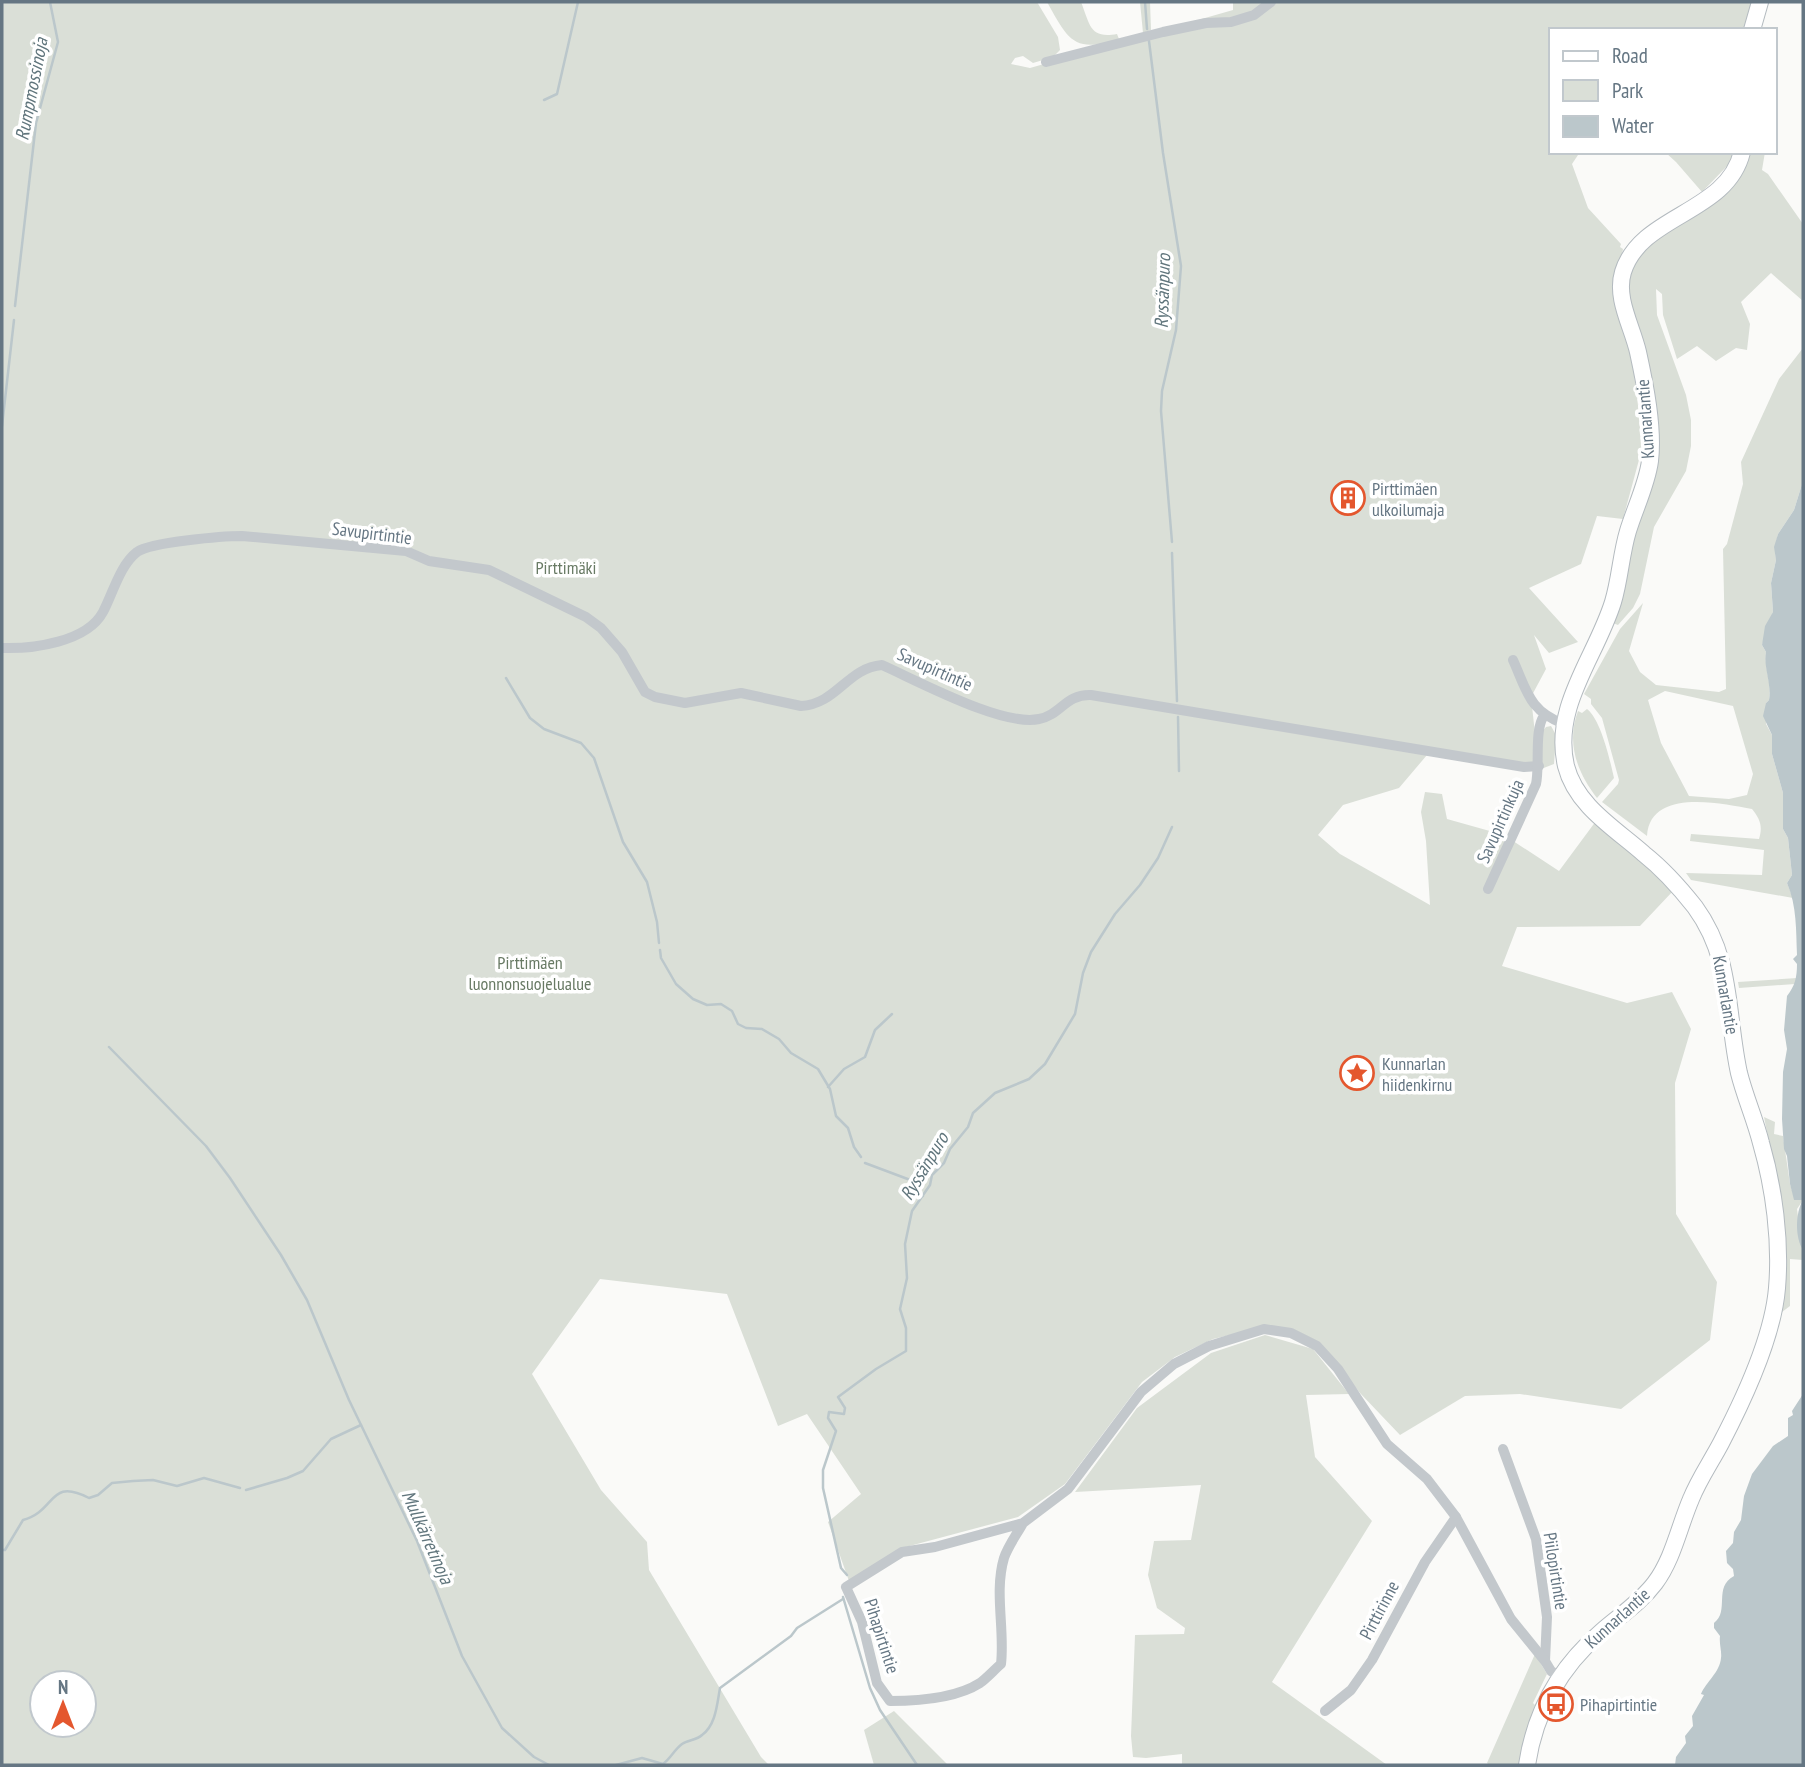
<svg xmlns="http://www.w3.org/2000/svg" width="1805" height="1767" viewBox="0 0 1805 1767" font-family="'PT Sans Narrow',sans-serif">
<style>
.green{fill:#dadfd7;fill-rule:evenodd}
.water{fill:#bbc7cb}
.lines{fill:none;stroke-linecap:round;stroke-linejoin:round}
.stream{stroke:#bbc7cb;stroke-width:2.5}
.secondary-casing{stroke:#b3babf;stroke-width:18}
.street{stroke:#c3c8cc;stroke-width:10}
.secondary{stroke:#fff;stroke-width:16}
.labels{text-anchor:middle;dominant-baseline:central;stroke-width:7;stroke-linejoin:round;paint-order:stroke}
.street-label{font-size:18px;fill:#657683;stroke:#fff}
.poi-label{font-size:18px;fill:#657683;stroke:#fff;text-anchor:start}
.park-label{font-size:18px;fill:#687a64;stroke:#fff}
.water-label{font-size:19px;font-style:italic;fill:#60757c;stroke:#fff}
</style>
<rect width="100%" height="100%" fill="#fafaf8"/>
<!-- green -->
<g class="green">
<path d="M2 2H1037L1058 37 1060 50 1053 57 1033 63 1023 56 1015 58 1011 64 1030 68 1233 10V2H1752L1744 30H1551V152H1580L1572 164 1588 208 1621 244 1620 247 1623 249 1616 288 1634 374 1643 445 1623 519 1597 516 1581 564 1529 588 1578 642 1549 653 1534 635 1546 669 1531 697 1539 770 1427 755 1399 788 1343 805 1318 835 1340 854 1430 905 1426 841 1421 812 1425 792 1442 794 1447 819 1504 835 1559 871 1596 821 1673 891 1640 926 1517 927 1502 966 1627 1003 1672 992 1691 1029 1675 1083 1676 1214 1717 1282 1710 1340 1621 1409 1520 1394 1465 1396 1400 1435 1360 1393 1321 1344 1268 1326 1213 1339 1175 1357 1142 1382 1065 1484 1018 1517 902 1548 849 1581 828 1522 861 1494 807 1414 778 1426 727 1294 600 1279 532 1374 601 1490 647 1542 649 1570 761 1757 769 1765H2ZM42 1683H84V1725H42Z"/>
<path d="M1047 2H1081C1090 24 1089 39 1117 34L1119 39C1073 54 1068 39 1047 2Z"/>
<path d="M1140 2H1150L1151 30 1143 33Z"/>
<path d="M1665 152H1733L1731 162 1702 192 1676 162Z"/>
<path d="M1746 152H1765L1762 170 1768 174 1803 224V301L1771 273 1741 302 1750 324 1747 350 1736 348 1716 361 1697 346 1677 359 1663 315 1662 294 1656 289 1657 315 1686 395 1691 420V446L1686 471 1654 527 1640 594 1633 608 1618 625 1610 622 1652 470 1626 301V278L1640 252 1723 193Z"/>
<path d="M1803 348V481L1794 510 1778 534 1775 547 1776 560 1771 583 1773 612 1762 645 1766 652C1764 667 1772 683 1769 700L1766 703V724L1772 735V754L1783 793V829L1788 838 1792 875 1787 883 1793 898 1691 880 1686 873 1762 875 1764 850 1690 841 1691 834 1759 839C1763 826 1760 819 1752 809 1720 803 1650 788 1647 836L1602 802 1618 784 1619 780 1602 718 1591 704V699L1584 694 1620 629 1643 603 1629 651 1640 672 1656 685 1719 692 1726 689 1723 549 1727 544 1743 484 1741 462 1779 379ZM1665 691 1733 706 1753 774 1747 795 1729 799 1689 796 1661 743 1648 700Z"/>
<path d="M1587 709C1601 720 1610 760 1614 778L1597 798C1577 772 1566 743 1578 711L1582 713Z"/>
<path d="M1551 726 1556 735 1554 764 1541 769 1542 732 1546 727Z"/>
<path d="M1797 978 1795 984 1739 988 1738 982Z"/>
<path d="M1764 1117 1775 1122 1774 1134 1783 1136 1790 1184 1795 1200 1802 1198 1803 1200 1797 1209 1803 1257V1260L1790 1259V1306L1782 1312C1790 1245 1777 1182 1764 1117Z"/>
<path d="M1265 1335 1313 1349 1349 1394 1306 1395 1315 1457 1372 1521 1272 1682 1387 1765H1182V1754L1146 1758 1133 1757 1131 1736 1135 1635 1184 1634 1185 1628 1157 1608 1148 1575 1154 1541 1191 1540 1201 1485 1075 1492 1137 1408 1211 1353Z"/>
<path d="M1535 1654 1547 1674 1533 1703 1535 1705 1522 1765H1489L1487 1763Z"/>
<path d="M894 1711 948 1765H874L864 1730Z"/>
</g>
<!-- water -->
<g class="water">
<path d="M1803 481V1250C1795 1238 1795 1213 1803 1200H1794L1790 1184 1787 1156 1784 1149 1782 1119 1783 1072 1787 1049 1784 1030 1787 996C1795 986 1797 977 1797 964L1793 959 1797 955C1796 931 1797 906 1787 883L1792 875 1788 838 1783 829V793L1772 754V735L1763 716 1766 703 1769 700C1772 684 1763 666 1766 652L1762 645 1765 626 1773 612 1771 583 1776 560 1774 547 1778 534 1794 510Z"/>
<path d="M1803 1394V1765H1675L1676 1757 1686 1743 1685 1736 1693 1726 1692 1716 1704 1695 1701 1694C1706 1682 1720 1672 1721 1658 1722 1652 1719 1644 1720 1636L1714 1628V1623C1730 1611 1713 1587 1734 1576L1733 1569 1727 1563 1726 1551 1733 1543 1734 1532 1741 1520 1744 1496 1752 1474 1773 1446 1788 1436V1418L1793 1415 1792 1411Z"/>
</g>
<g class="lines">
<!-- stream -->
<g class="stream">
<path d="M1145 2 1147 29"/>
<path d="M1149 41 1163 153 1181 266 1176 330 1162 391 1161 411 1172 542"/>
<path d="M544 100 557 94 578 2"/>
<path d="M15 306 36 123 58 42 50 2"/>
<path d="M2 426 14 320"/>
<path d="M1172 553 1177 701"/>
<path d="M506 678 530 718 544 729 581 743 594 758 623 842 647 882 657 922 659 943"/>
<path d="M1178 717 1179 771"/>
<path d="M660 950 661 958 676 984 693 999 707 1005 721 1004 732 1011 738 1024 746 1028 762 1029 779 1039 791 1053 818 1069 830 1089 836 1116 848 1128 854 1147 861 1157"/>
<path d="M109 1047 206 1146 230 1178 281 1255 307 1300 349 1400 417 1541 462 1656 502 1728 534 1757 549 1765"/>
<path d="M828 1087 844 1069 865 1057 875 1030 892 1014"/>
<path d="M865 1163 913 1181 923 1196"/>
<path d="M246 1490 287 1478 303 1471 331 1439 361 1425"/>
<path d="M2 1550H5L23 1520C57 1511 48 1477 89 1498L98 1495 112 1483 133 1481 153 1480 177 1486 204 1478 240 1488"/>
<path d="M847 1575 841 1568 823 1488V1470L836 1431 828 1418 829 1412 844 1414 845 1408 838 1397 876 1369 906 1351V1328L900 1309 907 1278 905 1244 912 1211 930 1185 932 1175 944 1163 950 1149 968 1127 973 1113 995 1093 1029 1079 1045 1064 1075 1014 1083 973 1091 952 1115 914 1140 885 1158 858 1172 827"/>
<path d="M843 1597 870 1688 880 1710 917 1765"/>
<path d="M616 1765 642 1758 663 1764C671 1758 674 1750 682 1744 688 1740 697 1740 702 1735 716 1725 717 1704 720 1688L791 1636 797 1628 843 1599"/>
</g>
<!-- secondary casing -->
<g class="secondary-casing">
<g id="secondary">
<path d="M1752 30 1760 2"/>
<path d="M1527 1765C1535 1712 1560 1667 1601 1632 1619 1616 1640 1603 1655 1583 1673 1559 1679 1527 1691 1499 1699 1479 1711 1462 1721 1443 1744 1399 1773 1337 1777 1288 1781 1241 1774 1188 1761 1143 1755 1119 1745 1097 1739 1073 1726 1013 1733 959 1695 907 1680 888 1663 869 1644 854 1616 829 1576 806 1566 766 1552 706 1596 657 1613 602 1620 579 1621 554 1628 531 1635 508 1647 484 1650 461 1654 428 1645 384 1638 352 1632 326 1615 298 1623 272 1641 214 1727 214 1742 152"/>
</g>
</g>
<!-- street -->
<g class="street">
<path d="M1046 62 1163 32 1206 23 1231 22 1254 15 1271 2"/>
<path d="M2 648C33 649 87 642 103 612 113 593 120 565 137 552 151 542 224 536 242 536L406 551 429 561 489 570 586 617 601 628 622 652 645 692 655 697 685 703 741 693 801 706C837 704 847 668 882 665 918 681 1003 727 1039 719 1061 715 1065 694 1091 695L1524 767 1539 766"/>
<path d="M1513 660C1527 691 1529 711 1564 724"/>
<path d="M1488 889 1536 784C1540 766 1534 729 1544 716"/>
<path d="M1503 1449 1536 1539 1547 1617 1545 1661"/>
<path d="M1023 1523C1017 1534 1008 1546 1004 1558 994 1592 1005 1630 1001 1664 994 1670 987 1678 980 1683 955 1699 918 1701 890 1701L877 1683 862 1622 846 1587 902 1552 935 1547 1023 1523 1068 1489 1141 1392 1174 1364 1209 1346 1264 1329 1291 1333 1317 1346 1338 1369 1387 1444 1427 1479 1456 1517 1511 1619 1545 1661 1551 1671 1560 1677"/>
<path d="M1325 1711 1351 1690 1372 1660 1425 1562 1456 1517"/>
</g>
<!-- secondary -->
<use href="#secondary" class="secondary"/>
</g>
<!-- icons -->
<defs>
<g id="building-ring" transform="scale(1.75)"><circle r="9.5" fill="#fff" stroke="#e4572e" stroke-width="1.5"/><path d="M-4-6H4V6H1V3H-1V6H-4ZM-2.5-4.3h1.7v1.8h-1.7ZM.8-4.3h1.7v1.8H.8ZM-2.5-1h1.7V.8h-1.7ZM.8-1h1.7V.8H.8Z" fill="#e4572e"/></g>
<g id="sight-ring" transform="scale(1.75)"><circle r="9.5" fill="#fff" stroke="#e4572e" stroke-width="1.5"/><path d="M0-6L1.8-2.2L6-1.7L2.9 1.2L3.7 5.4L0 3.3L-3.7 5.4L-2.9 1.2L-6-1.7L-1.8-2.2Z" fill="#e4572e"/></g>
<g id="bus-ring" transform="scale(1.75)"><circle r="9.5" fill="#fff" stroke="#e4572e" stroke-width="1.5"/><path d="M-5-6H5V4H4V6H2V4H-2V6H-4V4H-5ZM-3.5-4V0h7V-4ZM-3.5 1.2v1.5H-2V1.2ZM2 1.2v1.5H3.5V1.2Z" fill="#e4572e"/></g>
</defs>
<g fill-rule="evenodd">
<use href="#building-ring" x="1348" y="498"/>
<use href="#sight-ring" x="1357" y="1073"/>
<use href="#bus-ring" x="1556" y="1704"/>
</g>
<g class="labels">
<!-- street labels -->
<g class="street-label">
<text transform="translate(1645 419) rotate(-94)">Kunnarlantie</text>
<text transform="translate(372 533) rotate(7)">Savupirtintie</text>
<text transform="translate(935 669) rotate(24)">Savupirtintie</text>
<text transform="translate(1500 821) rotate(-66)">Savupirtinkuja</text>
<text transform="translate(1726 995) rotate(80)">Kunnarlantie</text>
<text transform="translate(1556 1571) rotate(81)">Piilopirtintie</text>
<text transform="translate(1379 1610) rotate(-62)">Pirttirinne</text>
<text transform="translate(1617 1618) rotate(-42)">Kunnarlantie</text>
<text transform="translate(882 1636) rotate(72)">Pihapirtintie</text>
</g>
<!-- poi labels -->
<g class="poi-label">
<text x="1372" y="488">Pirttimäen<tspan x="1372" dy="21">ulkoilumaja</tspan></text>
<text x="1382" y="1063">Kunnarlan<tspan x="1382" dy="21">hiidenkirnu</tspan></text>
<text x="1580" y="1704">Pihapirtintie</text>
</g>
<!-- park labels -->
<g class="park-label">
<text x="566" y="567">Pirttimäki</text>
<text x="530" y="962">Pirttimäen<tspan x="530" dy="21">luonnonsuojelualue</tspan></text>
</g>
<!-- water labels -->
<g class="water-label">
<text transform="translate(31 89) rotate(-79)">Rumpmossinoja</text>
<text transform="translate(1162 291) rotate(-88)">Ryssänpuro</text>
<text transform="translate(924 1166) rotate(-59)">Ryssänpuro</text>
<text transform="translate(428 1537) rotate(66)">Mullkärretinoja</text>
</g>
</g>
<!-- border -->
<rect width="1805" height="1767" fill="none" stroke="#657683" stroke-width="7"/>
<!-- legend -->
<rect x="1549" y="28" width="228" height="126" fill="#ffffff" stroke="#c1c8cd" stroke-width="2"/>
<rect x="1563" y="51" width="35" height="10" fill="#ffffff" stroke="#c1c8cd" stroke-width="2"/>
<text x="1612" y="63" font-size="21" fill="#657683">Road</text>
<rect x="1563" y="80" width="35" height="21" fill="#dadfd7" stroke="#c1c8cd" stroke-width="2"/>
<text x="1612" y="98" font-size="21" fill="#657683">Park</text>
<rect x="1563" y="116" width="35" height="21" fill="#bbc7cb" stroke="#c1c8cd" stroke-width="2"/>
<text x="1612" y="133" font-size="21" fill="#657683">Water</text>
<!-- north arrow -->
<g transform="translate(63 1704)"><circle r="33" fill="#ffffff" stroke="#c1c8cd" stroke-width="2"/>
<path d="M0-5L12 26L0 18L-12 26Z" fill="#e4572e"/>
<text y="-10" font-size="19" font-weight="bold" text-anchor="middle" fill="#657683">N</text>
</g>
</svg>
